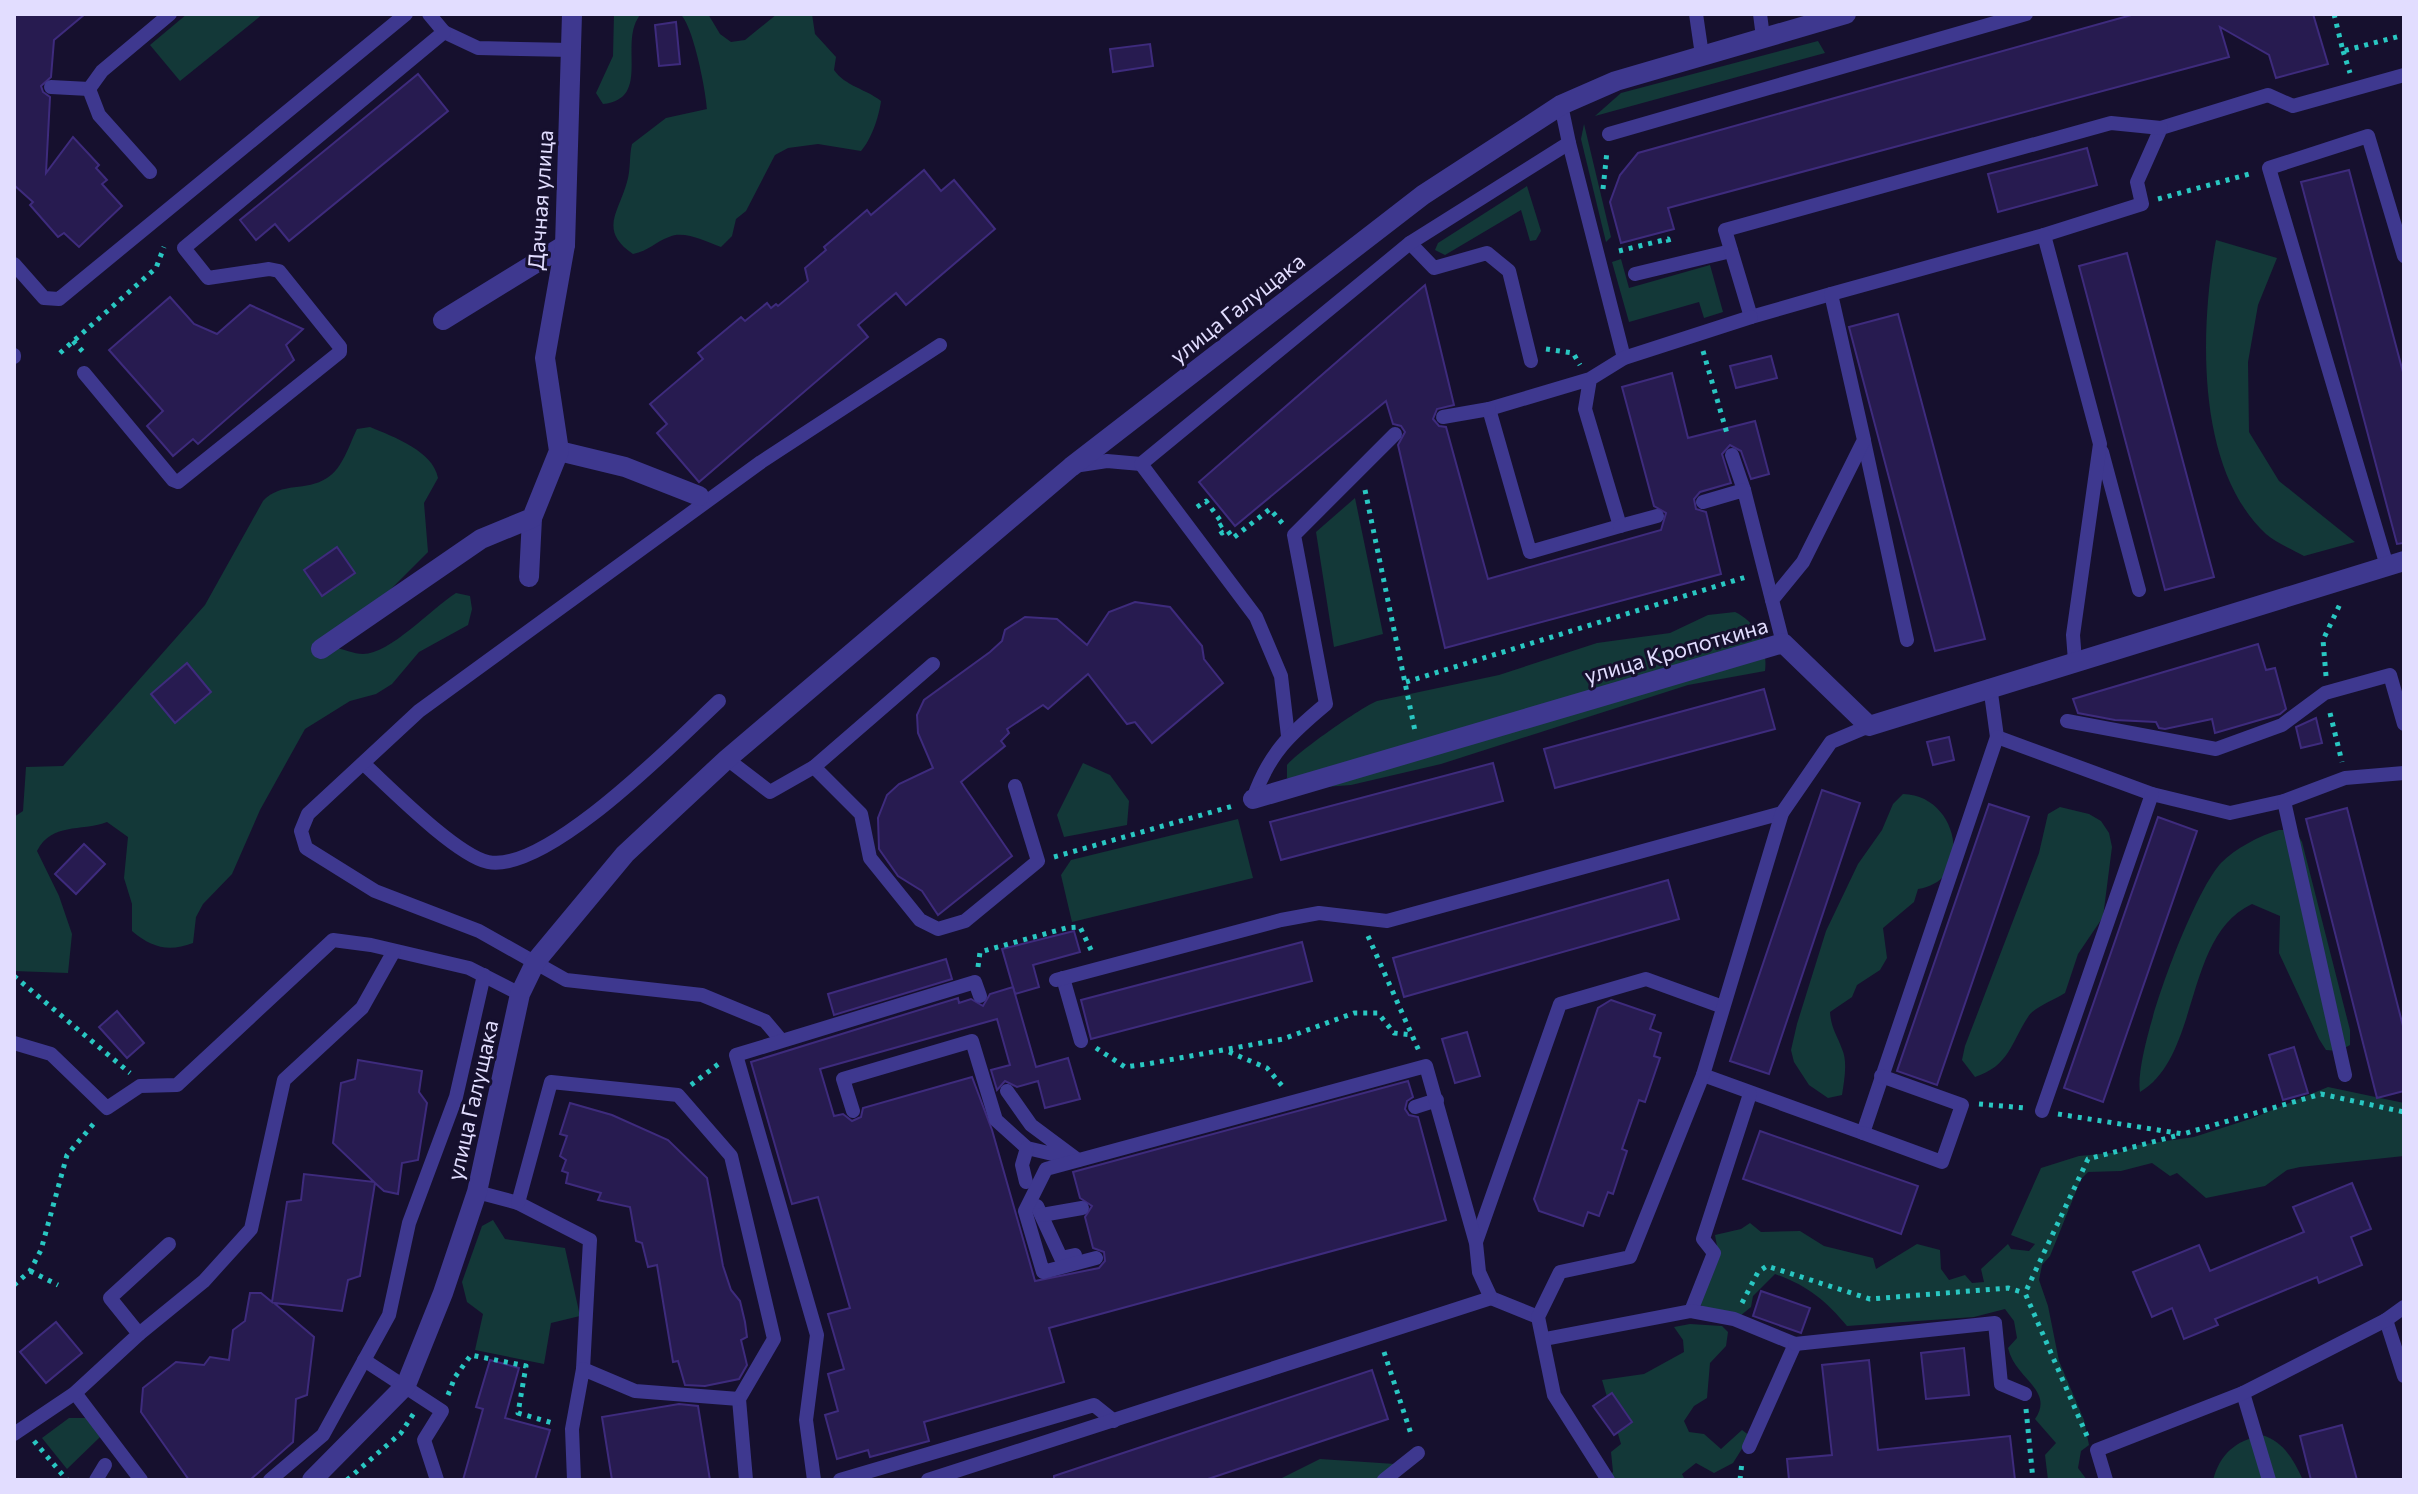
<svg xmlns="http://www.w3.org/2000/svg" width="2418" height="1494" viewBox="0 0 2418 1494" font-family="Commissioner,sans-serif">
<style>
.green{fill:#133838}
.building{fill:#271b50;stroke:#3e2b7d;stroke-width:2}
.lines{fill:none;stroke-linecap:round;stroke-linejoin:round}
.path{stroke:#29c7c2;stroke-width:5;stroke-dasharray:4 6;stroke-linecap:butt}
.lane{stroke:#3e388f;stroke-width:14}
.street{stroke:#3e388f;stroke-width:20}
.labels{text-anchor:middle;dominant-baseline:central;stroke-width:6;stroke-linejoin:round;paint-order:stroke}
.street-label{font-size:22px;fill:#e2ddff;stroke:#16102e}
</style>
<rect width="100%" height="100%" fill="#16102e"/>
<!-- green -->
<g class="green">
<path d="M187 14H263L180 81 150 45Z"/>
<path d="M614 14H641C617 41 653 99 603 104L596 93 613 56Z"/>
<path d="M680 14H708L720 34 731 42 745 40 777 14H812L815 34 836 57 834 70C845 86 866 89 881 101 879 117 871 140 861 151L818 144 788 148 775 155 746 211 736 219 732 236 721 247C706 242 684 230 669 237 655 242 649 251 633 254 598 230 619 212 627 182 631 169 629 156 632 144L666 118 707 109C706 91 693 24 680 14Z"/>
<path d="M1818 41 1825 53 1595 116 1621 93Z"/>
<path d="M1584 124 1611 237 1606 242 1581 139Z"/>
<path d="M1527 186 1541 231 1536 240 1530 241 1521 210 1445 255 1435 250 1438 243Z"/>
<path d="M2216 240 2277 258 2258 305 2248 362 2249 432 2279 481 2355 542 2304 556C2292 549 2276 543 2266 534 2195 468 2200 328 2216 240Z"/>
<path d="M1621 259 1629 288 1710 265 1723 312 1704 318 1699 302 1629 322 1612 262Z"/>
<path d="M370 427C394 437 433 451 438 478L424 503 428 552 333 647C343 649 354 654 363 654 390 654 431 609 456 593L470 596 472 609 468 625 419 652 392 684 376 694 350 701 305 729 260 810 232 874 203 904 196 917 193 943C169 952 152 948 132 931V904L124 878 128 837 107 822C80 832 52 822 37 851L59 896 72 934 68 973 14 971V817L23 811 26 767 63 766 205 605 263 501C282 481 306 492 327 478 343 468 349 445 357 429Z"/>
<path d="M1355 498 1383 634 1334 647 1316 532Z"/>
<path d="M1735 612C1757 622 1768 647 1765 671L1688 685 1441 764 1351 785 1312 788 1287 778V765C1299 751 1360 708 1377 701L1499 675 1597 643 1670 633 1708 615Z"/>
<path d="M1083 763 1110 775 1129 801 1127 825 1064 837 1057 815Z"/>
<path d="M1903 794C1959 795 1975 881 1918 889L1914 902 1883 928 1887 958 1880 970 1857 985 1852 997 1830 1012C1831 1028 1837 1035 1842 1049 1848 1062 1844 1081 1842 1095L1828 1098 1809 1085 1794 1062 1791 1050 1797 1024 1826 931 1858 864 1882 830 1893 804Z"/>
<path d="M2060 807 2089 814 2101 821 2109 833 2112 847 2103 917 2078 954 2065 993C2054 1000 2034 1007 2028 1017 2011 1043 2009 1066 1975 1077L1962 1060 1965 1046 2039 853 2048 814Z"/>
<path d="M1238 819 1253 878 1072 922 1061 875 1071 860Z"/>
<path d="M2279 830H2295L2302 842 2350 1030V1045L2339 1051 2326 1050 2319 1039 2279 953 2280 916 2252 904C2183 936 2201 1056 2140 1092 2133 1052 2192 894 2221 863 2236 848 2259 836 2279 830Z"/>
<path d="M2328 1087 2404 1103V1156L2300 1167 2287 1170 2265 1186 2206 1198 2177 1173 2170 1176 2152 1163 2121 1171 2088 1172 2081 1179 2050 1256 2042 1265 2039 1280 2048 1306 2059 1361 2084 1420 2089 1445 2081 1451 2078 1468 2087 1480H2048L2045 1455 2056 1443 2035 1419C2055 1390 2015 1379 2008 1348L2017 1338 2014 1321 2005 1309 1974 1317 1847 1326C1825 1300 1808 1286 1775 1274L1753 1296 1751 1307 1740 1316 1706 1310 1699 1303 1717 1246 1715 1235 1741 1229 1750 1223 1761 1232 1800 1231 1824 1246 1873 1258 1876 1269 1917 1244 1940 1250 1941 1269 1949 1280 1965 1275 1972 1283 1984 1282 1981 1269 2008 1244 2011 1249 2029 1251 2035 1244 2011 1235 2041 1168 2079 1156 2121 1152 2138 1145 2194 1137 2253 1118Z"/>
<path d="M493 1220 505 1239 565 1248 580 1316 551 1323 544 1364 475 1350 483 1314 467 1302 462 1282 482 1226Z"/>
<path d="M1690 1324 1722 1326 1728 1332 1726 1346 1710 1363 1707 1398 1694 1406 1684 1421 1689 1432 1704 1434 1721 1449 1742 1430 1750 1436 1733 1463 1714 1473 1696 1463 1682 1474 1685 1480H1606L1613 1472 1611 1452 1621 1444 1602 1380 1644 1374 1684 1352 1683 1340 1674 1327Z"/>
<path d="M69 1418H86L100 1437 67 1469 42 1438Z"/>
<path d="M2262 1435C2284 1442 2293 1459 2303 1480H2213C2220 1454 2235 1441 2262 1435Z"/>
<path d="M1320 1459 1395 1464 1376 1480H1278Z"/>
</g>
<!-- building -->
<g class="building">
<path d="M14 14H85L54 40 51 77 41 86 43 92 50 97 46 173 73 137 99 165 96 168 107 180 102 184 122 206 79 247 64 233 58 237 30 205 33 202 14 185Z"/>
<path d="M2135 14H2313L2328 64 2276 78 2269 55 2220 27 2229 57 1668 208 1674 229 1621 243 1610 202 1620 175 1638 153Z"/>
<path d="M676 22 680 64 659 66 655 25Z"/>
<path d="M1150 44 1153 66 1113 72 1110 49Z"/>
<path d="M418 74 448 111 289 241 275 224 256 240 240 220Z"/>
<path d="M2087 148 2097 185 1998 212 1988 174Z"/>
<path d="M924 170 941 191 954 180 995 229 906 305 896 293 858 325 868 337 699 482 657 433 667 424 650 404 703 359 698 353 741 317 745 321 767 303 771 308 776 304 778 306 808 281 805 268 826 250 824 247 867 210 871 215Z"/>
<path d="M2349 170 2404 376V543L2397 544 2301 182Z"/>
<path d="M2127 253 2214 577 2165 590 2079 266Z"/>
<path d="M1425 285 1454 405 1437 409 1433 419 1439 426 1446 427 1488 579 1661 530 1666 513 1654 506 1622 387 1672 373 1688 438 1755 421 1769 474 1751 479 1741 451 1730 445 1722 454 1731 483 1700 492 1694 499 1696 509 1706 512 1721 574 1445 648 1398 445 1405 432 1401 426 1393 424 1386 401 1235 526 1199 482Z"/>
<path d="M170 297 194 324 217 334 250 305 303 329 286 345 294 360 198 444 193 439 173 456 147 426 163 411 109 350Z"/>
<path d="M1898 314 1985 639 1935 651 1849 327Z"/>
<path d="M1771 356 1777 378 1736 388 1730 366Z"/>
<path d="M337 547 355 573 322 596 304 570Z"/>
<path d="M1135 602 1170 607 1202 646 1204 659 1223 683 1152 743 1135 722 1127 724 1088 674 1048 709 1043 705 1007 729 1009 733 1001 741 1005 746 961 782 1012 856 938 915 922 891 898 876 879 849 878 818 887 795 899 784 933 768 918 733 917 715 924 700 990 652 1002 641 1005 630 1025 617 1057 619 1087 645 1109 612Z"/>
<path d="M2258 644 2266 670 2275 668 2286 709 2280 714 2215 733 2212 719 2165 729 2159 728 2156 722 2115 720 2078 713 2073 699Z"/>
<path d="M187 663 211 692 175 723 151 694Z"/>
<path d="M1764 689 1775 729 1555 788 1544 749Z"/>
<path d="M2316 718 2322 743 2301 748 2296 727Z"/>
<path d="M1949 737 1954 760 1933 765 1927 742Z"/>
<path d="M1493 763 1503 801 1281 860 1270 822Z"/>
<path d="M1822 790 1860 803 1769 1074 1730 1061Z"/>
<path d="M1989 804 2029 817 1937 1085 1897 1071Z"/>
<path d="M2347 808 2404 1030V1091L2377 1098 2306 819Z"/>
<path d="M2158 817 2197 831 2103 1102 2064 1088Z"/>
<path d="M84 844 105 864 76 894 55 874Z"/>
<path d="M1668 880 1679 919 1404 997 1393 958Z"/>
<path d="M1074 931 1080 952 1033 965 1039 987 1015 994 1002 949Z"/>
<path d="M1302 942 1312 981 1091 1039 1081 1000Z"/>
<path d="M946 959 952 979 834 1015 828 994Z"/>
<path d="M1013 987 1036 1067 1068 1058 1080 1099 1045 1108 1038 1081 1017 1087 1005 1081 997 1090 991 1070 1010 1065 997 1019 820 1069 834 1116 843 1114 852 1121 861 1117 863 1108 972 1077 992 1130 1035 1281 1099 1268 1105 1261 1104 1252 1093 1248 1085 1217 1092 1206 1080 1198 1073 1172 1408 1081 1413 1097 1407 1101 1405 1109 1409 1115 1418 1117 1446 1220 1049 1328 1064 1382 924 1422 929 1441 870 1457 868 1450 837 1459 825 1415 838 1411 828 1374 844 1369 828 1314 850 1308 818 1197 792 1204 751 1062 958 998 959 1003 971 999 983 1006 990 994Z"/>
<path d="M1611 1000 1655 1015 1650 1029 1661 1033 1654 1056 1660 1058 1645 1102 1639 1100 1622 1149 1627 1151 1613 1194 1608 1192 1599 1216 1588 1212 1583 1226 1539 1211 1534 1199 1598 1008Z"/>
<path d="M117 1011 144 1043 127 1058 99 1027Z"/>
<path d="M1467 1032 1480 1076 1455 1083 1442 1039Z"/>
<path d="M2294 1047 2308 1093 2283 1100 2269 1055Z"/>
<path d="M358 1060 422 1071 419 1092 427 1103 418 1160 402 1163 398 1194 384 1191 375 1183 360 1276 348 1280 342 1311 274 1303 314 1337 307 1395 296 1399 293 1442 250 1480H189L141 1412 143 1388 176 1362 204 1365 210 1357 229 1360 233 1330 245 1321 250 1293H261L272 1302 287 1202 301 1200 304 1174 374 1182 333 1143 341 1083 355 1079Z"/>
<path d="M570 1103 612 1115 668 1140 707 1178 723 1266 731 1290 740 1301 745 1322 747 1337 741 1340 747 1365 739 1379 705 1386 685 1385 678 1361 673 1362 657 1265 648 1267 642 1243 636 1241 630 1207 598 1200 601 1193 566 1183 568 1173 562 1171 566 1160 560 1156 567 1136 560 1134Z"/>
<path d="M1760 1131 1918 1186 1901 1234 1743 1179Z"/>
<path d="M2352 1183 2371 1229 2351 1237 2362 1265 2319 1283 2317 1277 2215 1319 2218 1325 2184 1339 2172 1308 2152 1317 2133 1272 2199 1245 2210 1271 2304 1232 2293 1207Z"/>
<path d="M1761 1291 1810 1308 1801 1333 1753 1316Z"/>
<path d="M56 1322 82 1353 46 1383 20 1352Z"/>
<path d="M1964 1348 1969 1395 1926 1399 1921 1353Z"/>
<path d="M490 1360 519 1368 505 1418 550 1430 535 1480H463L483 1409 476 1407Z"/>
<path d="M1869 1360 1878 1450 2010 1436 2015 1480H1789L1787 1459 1832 1455 1822 1365Z"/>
<path d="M1372 1370 1388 1419 1205 1480H1054V1476Z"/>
<path d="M1612 1393 1632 1422 1614 1435 1593 1406Z"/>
<path d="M679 1404 698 1406 710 1480H612L602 1417Z"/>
<path d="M2342 1425 2357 1480H2311L2300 1436Z"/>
</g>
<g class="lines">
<!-- path -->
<g class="path">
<path d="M2334 14 2343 51 2404 35"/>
<path d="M2343 51 2350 73"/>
<path d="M1603 189 1607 151"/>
<path d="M2158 199 2253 173"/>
<path d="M1619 251 1668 239 1670 247"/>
<path d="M73 341 86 355"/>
<path d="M1546 349 1573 353 1580 365"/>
<path d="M1703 351 1728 437"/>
<path d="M60 353 156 268 164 247"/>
<path d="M1365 490 1415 731"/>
<path d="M1197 507 1206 501 1223 524 1218 527 1222 533 1227 530 1233 538 1270 509 1283 524"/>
<path d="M2326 676 2323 640 2341 602"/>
<path d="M1406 682 1746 577"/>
<path d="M2330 713 2342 762"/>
<path d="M1054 857 1233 806"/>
<path d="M1368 936 1419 1051"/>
<path d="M978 967 980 952 1066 928 1080 927 1092 952"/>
<path d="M14 976 130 1073"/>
<path d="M1096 1048 1125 1067 1147 1064 1283 1039 1354 1013H1378L1394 1033 1413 1035"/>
<path d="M1229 1052 1267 1068 1283 1087"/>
<path d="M691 1085 721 1062"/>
<path d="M1979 1104 2025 1108"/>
<path d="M2058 1114 2183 1134 2321 1094 2404 1112"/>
<path d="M30 1271 58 1285"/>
<path d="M14 1285 30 1271 41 1250 67 1155 96 1121"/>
<path d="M1742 1303 1758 1272 1767 1266 1870 1299 2008 1288 2025 1293"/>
<path d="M1384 1352 1412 1437"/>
<path d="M448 1395 455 1377 471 1355 526 1366 518 1413 556 1424"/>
<path d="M2026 1409 2033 1480"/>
<path d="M2087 1436 2025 1293 2088 1159 2179 1135"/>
<path d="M34 1441 67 1480"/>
<path d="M347 1480 401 1433 414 1413"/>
<path d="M1740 1480 1742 1462"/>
</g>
<!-- lane -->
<g class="lane">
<path d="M1696 14 1702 55"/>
<path d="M1760 14 1763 37"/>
<path d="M444 32 478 48 571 50"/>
<path d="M51 87 89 89"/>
<path d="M1609 134 2026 14"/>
<path d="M1569 143 1624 358"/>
<path d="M150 172 99 115 89 89 102 71 170 14"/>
<path d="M2044 235 2142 204 2137 182 2161 128 2268 95 2293 106 2404 75"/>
<path d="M1410 243 1434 268 1487 253 1509 271 1531 361"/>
<path d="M14 264 44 298 59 299 406 14"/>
<path d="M1635 274 1731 251"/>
<path d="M1831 294 1751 317 1725 230 2111 123 2161 128"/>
<path d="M14 355V357"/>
<path d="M84 373 173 480 178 482 340 352V347L279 271 269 269 208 278 184 248 444 32 429 14"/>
<path d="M1590 379 1489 409 1530 552 1620 526 1585 409 1590 379 1624 358 1751 317"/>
<path d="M1443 417 1489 409"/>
<path d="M1864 441 1907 640"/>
<path d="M2102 452 2139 590"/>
<path d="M1732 455 1744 490"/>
<path d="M1074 466 1107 461 1141 464"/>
<path d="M1703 502 1744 490 1772 600"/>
<path d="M1620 526 1657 516"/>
<path d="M2387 566 2269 168 2368 136 2404 256"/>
<path d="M1783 643 1772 600 1803 562 1864 440 1831 294 2044 235 2100 444 2073 635 2075 661"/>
<path d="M1990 686 1997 737 2152 794 2230 813 2284 801 2345 778 2404 773"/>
<path d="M2067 721 2216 749 2282 725 2325 693 2390 675 2404 724"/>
<path d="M1288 736 1281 676 1256 617 1141 464 1410 243 1569 143 1561 105"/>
<path d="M727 759 770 792 814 767 861 814 870 858 920 920 938 929 965 921 1038 861 1015 786"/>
<path d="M364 764C390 788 456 855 488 862 547 874 677 740 719 701"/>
<path d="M814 767 933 664"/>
<path d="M1253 799C1269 753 1290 734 1326 704L1294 535 1395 434"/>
<path d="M2284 801 2345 1075"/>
<path d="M1063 978 1081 1041"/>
<path d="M1056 980 1281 920 1319 913 1387 921 1782 813"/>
<path d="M781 1040 765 1021 702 995 566 980 479 931 375 891 306 848 301 831 308 814 419 711 761 462 940 345"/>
<path d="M14 1043 51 1054 107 1108 140 1086 177 1085 333 940 371 945 469 968 520 994"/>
<path d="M1703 1075 1863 1133 1997 737"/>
<path d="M1415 1107 1437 1100"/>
<path d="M853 1111 843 1079 972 1041 996 1120 1027 1148 1078 1160 1031 1125 1007 1091"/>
<path d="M2042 1111 2152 794"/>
<path d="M1863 1133 1942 1162 1962 1105 1881 1076"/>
<path d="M1026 1182 1022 1165 1027 1148"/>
<path d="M477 1192 518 1203 590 1240 583 1369"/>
<path d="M518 1203 551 1082 678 1095 731 1156 774 1339 739 1399 746 1480"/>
<path d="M1037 1206 1061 1258 1075 1255"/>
<path d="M1042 1215 1082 1208"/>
<path d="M1476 1242 1560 1004 1646 979 1723 1007"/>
<path d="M1491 1298 1538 1317"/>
<path d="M1691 1311 1714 1253 1703 1239 1750 1094"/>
<path d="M2386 1320 2404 1376"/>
<path d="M139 1334 204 1281 251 1229 284 1080 362 1008 394 951"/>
<path d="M1545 1339 1691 1311 1734 1319 1795 1344 1749 1447"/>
<path d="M1795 1344 1995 1323 2001 1384 2025 1394"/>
<path d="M364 1360 442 1411 424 1440 437 1480"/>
<path d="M75 1393 141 1480"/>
<path d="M2243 1393 2269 1480"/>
<path d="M14 1434 75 1393 139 1334 110 1298 169 1244"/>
<path d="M96 1480 105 1465"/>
<path d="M270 1480 323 1435 389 1315 409 1223 456 1097 484 975"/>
<path d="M574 1480 572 1429 583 1369 635 1391 739 1399"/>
<path d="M814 1480 806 1420 817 1335 736 1055 975 982 980 996"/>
<path d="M840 1480 1094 1405 1114 1421"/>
<path d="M928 1480 1491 1298 1479 1272 1476 1243 1426 1066 1046 1169 1025 1211 1043 1272 1096 1258"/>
<path d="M1384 1480 1418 1453"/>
<path d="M1608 1480 1554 1395 1538 1317 1560 1272 1630 1257 1703 1075 1782 813 1831 742 1869 726"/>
<path d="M2106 1480 2097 1450 2243 1393 2386 1320 2404 1307"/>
</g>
<!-- street -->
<g class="street">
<path d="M443 320 565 245"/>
<path d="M559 451 625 467 699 496"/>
<path d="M529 577 532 518"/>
<path d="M321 649 481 539 532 518 559 451 545 358 565 245 572 14"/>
<path d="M1253 799 1783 643 1869 726 2404 561"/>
<path d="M312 1480 406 1385 443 1293 477 1192 520 994 536 961 625 854 727 759 1071 467 1423 195 1561 105 1616 81 1846 14"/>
</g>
</g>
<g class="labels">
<!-- street labels -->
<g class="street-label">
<text transform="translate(540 200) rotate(-86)">Дачная улица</text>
<text transform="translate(1237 308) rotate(-38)">улица Галущака</text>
<text transform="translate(1676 650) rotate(-16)">улица Кропоткина</text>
<text transform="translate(472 1100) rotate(-77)">улица Галущака</text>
</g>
</g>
<!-- border -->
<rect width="2418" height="1494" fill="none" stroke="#e2ddff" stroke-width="32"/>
</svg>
